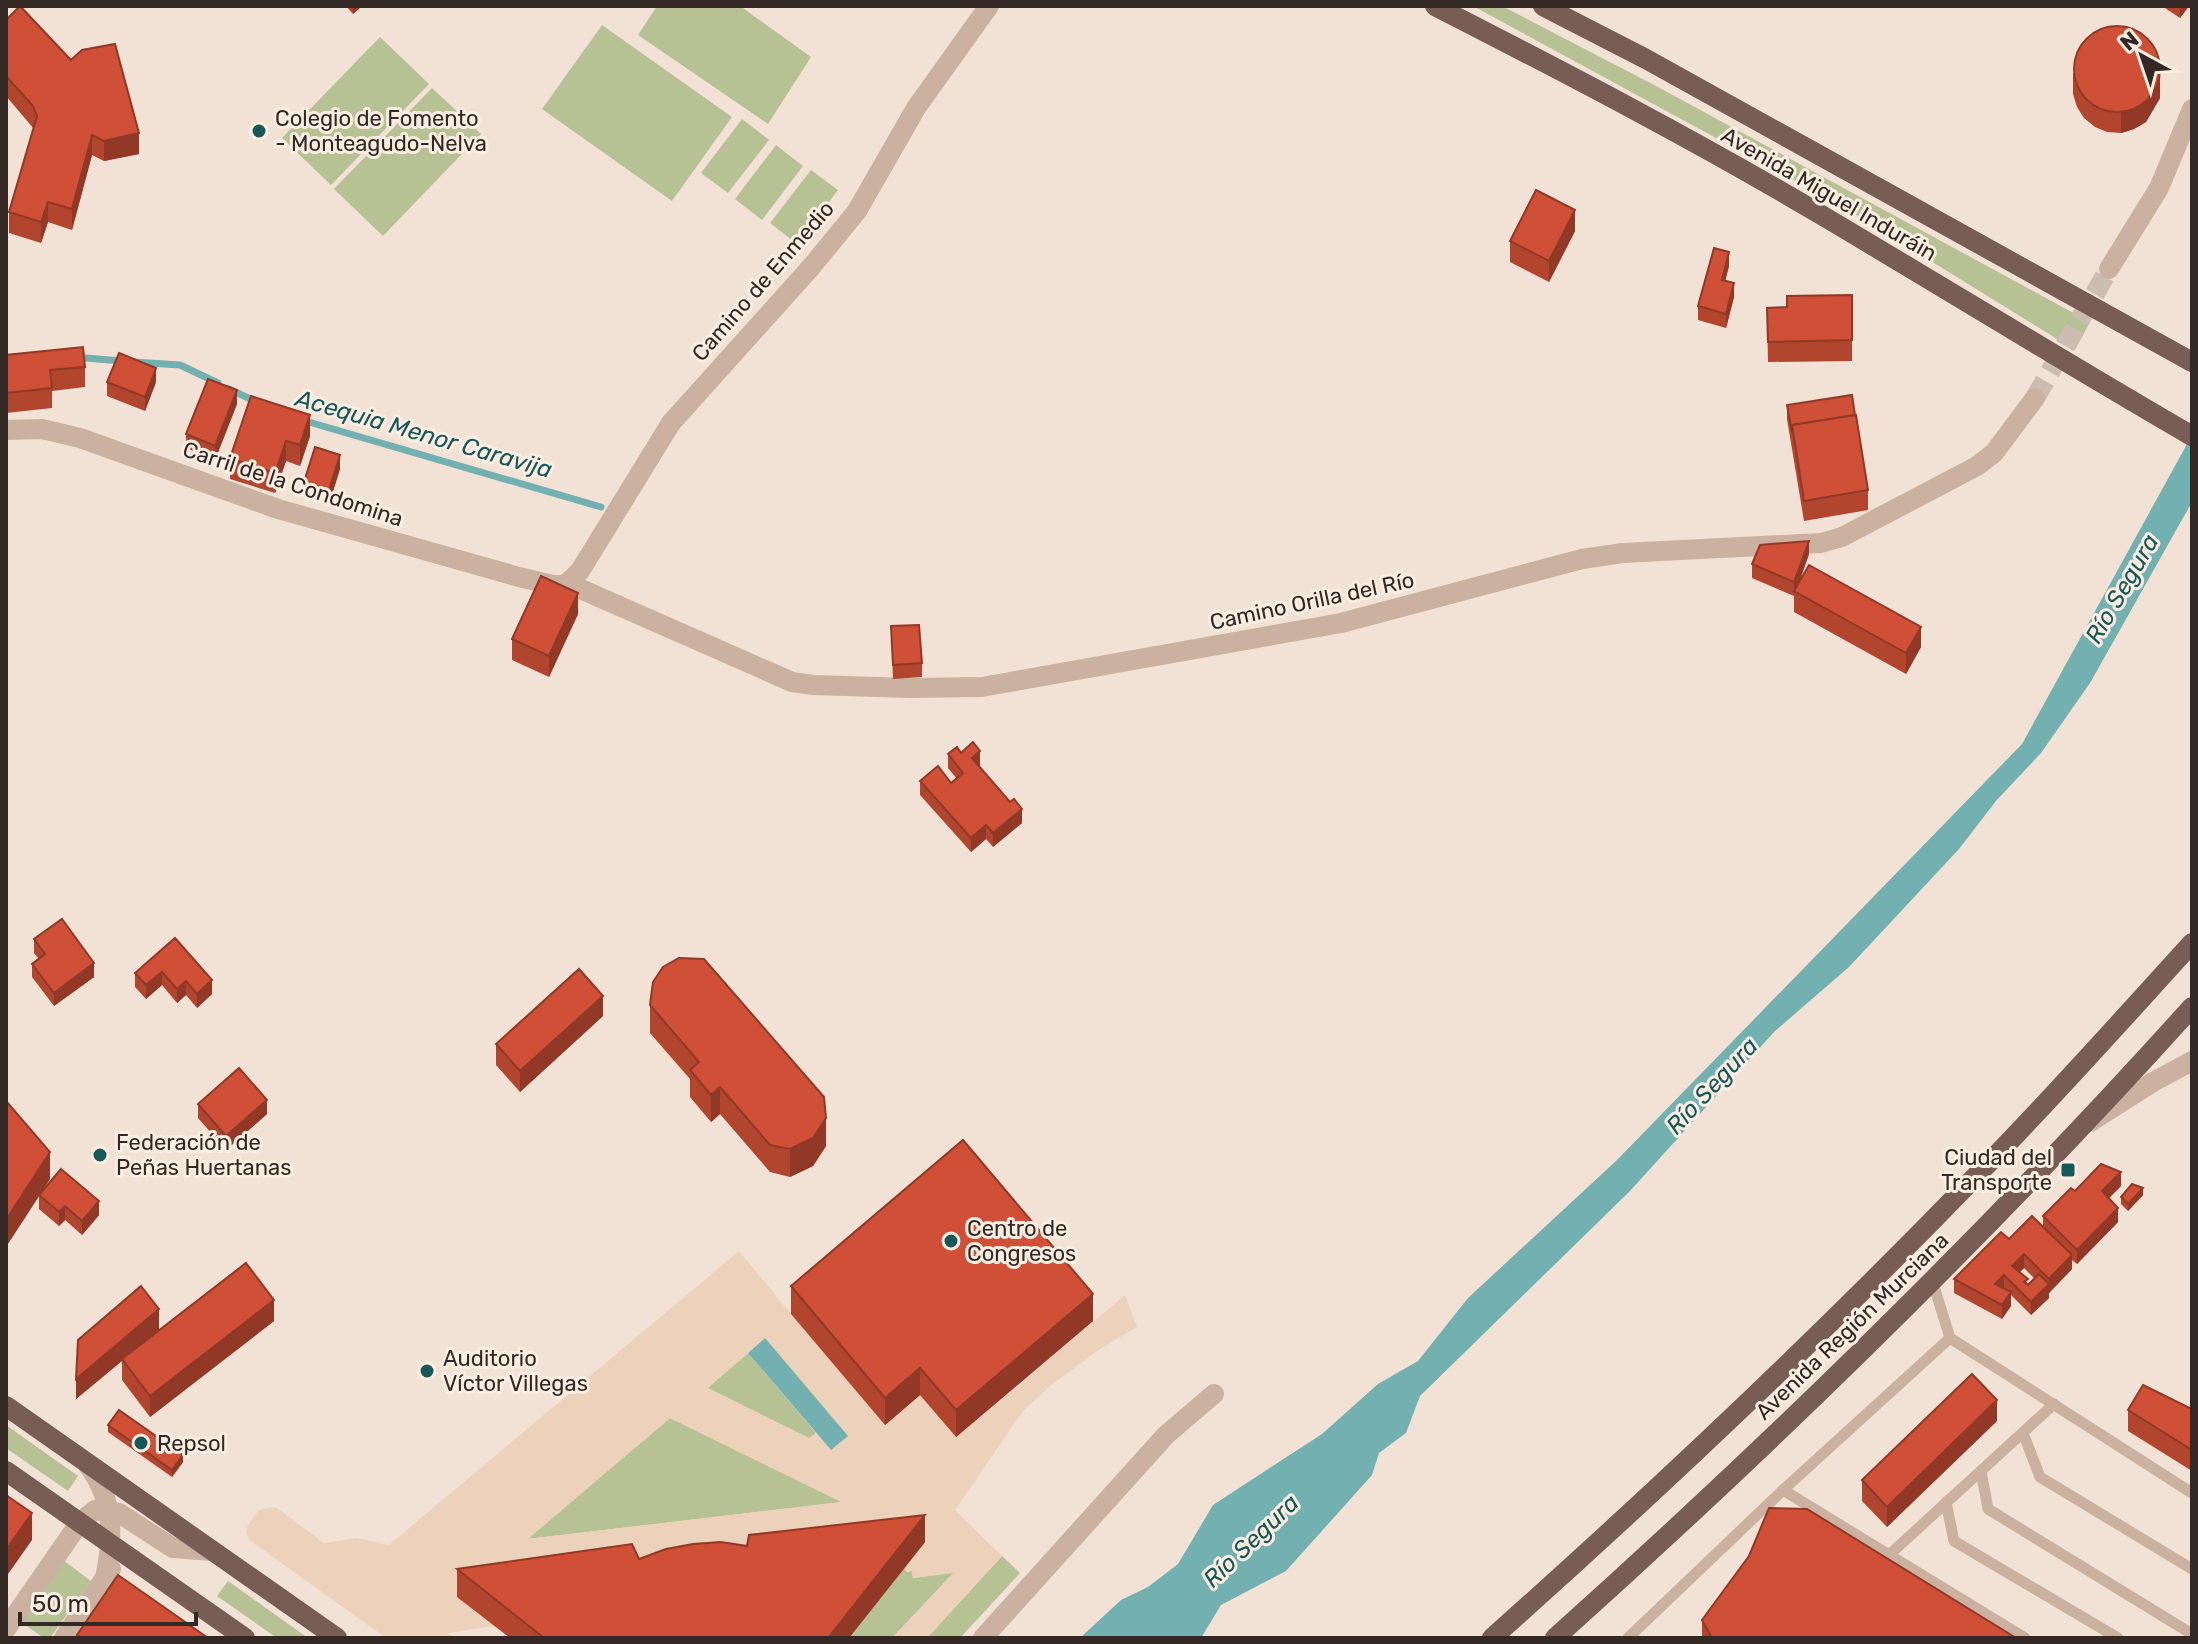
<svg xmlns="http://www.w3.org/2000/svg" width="2198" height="1644" viewBox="0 0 2198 1644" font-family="Rubik,sans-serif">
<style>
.green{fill:#b6c294}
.plaza{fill:#ecd2ba;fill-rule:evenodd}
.water{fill:#72b1af}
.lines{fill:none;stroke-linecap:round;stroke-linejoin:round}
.stream{stroke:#72b1af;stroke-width:7}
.minor-tunnel{stroke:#ccbdb2;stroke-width:20;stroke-dasharray:20 10;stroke-linecap:butt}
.service{stroke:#cbb1a0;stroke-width:11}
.minor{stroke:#cbb1a0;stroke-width:20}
.primary{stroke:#775d54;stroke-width:20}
.wall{fill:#b2452e;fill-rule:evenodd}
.shaded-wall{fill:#913826}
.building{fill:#cf5036;stroke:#913826;stroke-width:2}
.poi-dot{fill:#175858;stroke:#faede1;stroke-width:3}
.labels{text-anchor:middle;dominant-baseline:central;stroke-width:6;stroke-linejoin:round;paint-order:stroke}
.poi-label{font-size:22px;fill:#342824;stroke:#faede1;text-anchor:start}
.street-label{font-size:22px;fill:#342824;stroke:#faede1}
.water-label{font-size:24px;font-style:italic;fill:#175858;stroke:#faede1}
</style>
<rect width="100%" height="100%" fill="#f2e2d5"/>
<!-- green -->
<g class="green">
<path d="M657 6H740L811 57 768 124 638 35Z"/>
<path d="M1473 6H1502L1658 87 2090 322 2075 350 1845 208Z"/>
<path d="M602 25 732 117 672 201 542 109Z"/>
<path d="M380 37 429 84 331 185 282 138Z"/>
<path d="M432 88 481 134 383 236 334 189Z"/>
<path d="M742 119 769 140 728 193 701 173Z"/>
<path d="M776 145 803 166 762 220 735 199Z"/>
<path d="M811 170 838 190 797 244 770 223Z"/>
<path d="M748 1353 816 1433 810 1439 707 1388Z"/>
<path d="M670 1418 843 1502 527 1539Z"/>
<path d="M6 1425 78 1476 68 1491 6 1448Z"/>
<path d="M1002 1556 1020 1573 960 1638H927Z"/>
<path d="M63 1560 91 1581 50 1638H44L19 1621Z"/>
<path d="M905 1567 906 1572 912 1571 913 1578 955 1572 892 1638H849Z"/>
<path d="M228 1581 308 1638H277L217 1596Z"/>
</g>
<!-- plaza -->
<path class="plaza" d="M739 1251 791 1314 920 1395 956 1437 1125 1295 1137 1327 1100 1349 1050 1386 1023 1411 955 1510 1002 1556 927 1638H892L953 1573 913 1578 912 1571 906 1572 905 1567 754 1562 494 1626 448 1633 455 1638H386L249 1540 246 1532 248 1525 258 1511 271 1507 277 1508 324 1543 357 1538 389 1545ZM765 1338 831 1450 816 1433 809 1438 708 1388ZM670 1418 841 1502 528 1539Z"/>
<!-- water -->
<g class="water">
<path d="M2192 435V502L2090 683 2041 753 1996 801 1959 849 1849 967 1774 1032 1630 1191 1420 1396 1406 1433 1379 1453 1372 1475 1286 1571 1221 1605 1201 1638H1080L1121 1600 1148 1587 1178 1564 1213 1505 1322 1434 1378 1384 1418 1361 1468 1298 1617 1160 2022 744Z"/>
<path d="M765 1338 848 1436 831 1450 748 1353Z"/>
</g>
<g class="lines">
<!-- stream -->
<g class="stream">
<path d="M74 357 122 361"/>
<path d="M134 362 180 365 218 383"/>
<path d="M229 389 257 402"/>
<path d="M302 420 601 507"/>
</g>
<!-- minor-tunnel -->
<path class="minor-tunnel" d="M2035 398 2109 269"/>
<!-- service -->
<g class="service">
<path d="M1933 1283 1950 1338"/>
<path d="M2023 1433 2040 1477 2192 1569"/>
<path d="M1981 1471 1988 1509 2192 1634"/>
<path d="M1783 1490 2025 1638"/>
<path d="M1946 1502 1954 1541 2118 1638"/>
<path d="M1889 1555 2054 1404"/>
<path d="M1628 1638 1783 1490 1950 1338 2192 1493"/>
</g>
<!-- minor -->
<g class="minor">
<path d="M2109 269 2159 188 2192 109"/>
<path d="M6 430 42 429 80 438 278 509 519 577 553 585H563"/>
<path d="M567 583 792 682 813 685 910 688 982 687 1341 623 1582 559 1623 553 1821 543 1842 537 1977 466 1994 453 2035 398"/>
<path d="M567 583 580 571 671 423 812 266 857 211 916 108 989 6"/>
<path d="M2090 1122 2153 1082 2192 1061"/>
<path d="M87 1464C114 1499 114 1536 105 1578"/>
<path d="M6 1629 80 1522 95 1510 119 1513 173 1548 213 1551"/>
<path d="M64 1638 111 1569"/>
<path d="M983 1638 1166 1435 1214 1394"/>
</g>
<!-- primary -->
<g class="primary">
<path d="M1435 6C1564 72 1693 139 1818 213 1943 287 2066 363 2192 436"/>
<path d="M1543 6 1646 59 2192 362"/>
<path d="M6 1406 337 1638"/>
<path d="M6 1471 245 1638"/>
<path d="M1492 1638C1658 1490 1819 1338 1974 1178 2049 1102 2120 1022 2192 943"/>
<path d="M1555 1638C1778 1438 1992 1229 2192 1007"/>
</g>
</g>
<!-- wall -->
<g class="wall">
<path d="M346 6H362L353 14Z"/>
<path d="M2162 6H2189L2180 18Z"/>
<path d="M6 20 139 154 104 161 92 155 72 230 48 222 41 243 9 233V212L34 129 6 96Z"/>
<path d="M2073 73 2160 98 2146 122 2134 129 2121 133 2107 132 2095 127 2084 118 2077 107 2073 94Z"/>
<path d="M1575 231 1549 282 1510 262V241Z"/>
<path d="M1729 266 1725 281 1734 297 1726 328 1698 320V306Z"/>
<path d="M1852 295V361L1768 362 1767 308 1787 307Z"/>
<path d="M6 355 85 367V387L52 391V408L6 413Z"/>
<path d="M107 382H156L145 411 107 396Z"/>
<path d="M251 396 310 436 300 466 286 461 275 493 230 479V458Z"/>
<path d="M237 404 215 460 186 448V434Z"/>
<path d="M1787 405 1868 490V510L1804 521 1787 419Z"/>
<path d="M340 469 329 504 304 496V482Z"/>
<path d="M1809 554 1798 585 1921 647 1906 674 1794 612V595V596L1752 578V564Z"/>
<path d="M578 614 549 677 512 660V639Z"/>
<path d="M891 626 922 663V677L893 679Z"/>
<path d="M961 753 980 765 979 766 1022 823 993 847 986 839 971 852 920 795V781L951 783 957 779 948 768V754Z"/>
<path d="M175 938 212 994 197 1008 186 995 177 1003 162 985 146 999 135 987V973Z"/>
<path d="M34 939 94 977 54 1006 32 977V964L39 959 34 953Z"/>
<path d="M650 1005 826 1146 813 1166 790 1177 770 1172 720 1114 711 1122 690 1097V1079L650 1033Z"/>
<path d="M603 1016 520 1092 496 1065V1044Z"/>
<path d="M198 1104 267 1114 226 1150 198 1118Z"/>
<path d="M50 1179 41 1193 99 1215 82 1235 65 1220 59 1226 39 1209V1195L6 1247Z"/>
<path d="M2121 1186 2109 1198 2118 1222 2077 1264 2072 1260V1269L2049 1293V1298L2031 1315 2011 1295V1306L2002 1319 1954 1293V1279L2009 1239 2043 1226V1216L2075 1191ZM2024 1268 2034 1278 2028 1284 2020 1272Z"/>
<path d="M2143 1195 2128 1211 2121 1204V1197Z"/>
<path d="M791 1286 1093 1321 956 1437 920 1395 885 1425 791 1314Z"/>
<path d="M274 1321 150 1417 122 1380V1361L76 1399V1379L159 1330Z"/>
<path d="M2192 1409V1471L2128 1431V1410Z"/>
<path d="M1997 1421 1887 1527 1862 1501V1480Z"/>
<path d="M108 1425 183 1462 172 1477 108 1432Z"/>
<path d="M925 1542 849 1638H510L457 1597V1569L639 1559 747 1546Z"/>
<path d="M1702 1620 2016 1638H1702Z"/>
</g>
<!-- shaded-wall -->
<g class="shaded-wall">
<path d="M353 6H362L353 14Z"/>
<path d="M2180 6H2189L2180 18Z"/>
<path d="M2160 78V98L2146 122 2134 129 2121 133V112Z"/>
<path d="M139 133V154L104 161V141Z"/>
<path d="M92 135V155L72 230V209Z"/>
<path d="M48 202V222L41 243V222Z"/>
<path d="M1575 210V231L1549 282V261Z"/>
<path d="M1729 252V266L1722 294V280Z"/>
<path d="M1734 283V297L1726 328V314Z"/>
<path d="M156 368V382L145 411V397Z"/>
<path d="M237 390V404L215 460V446Z"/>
<path d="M310 415V436L300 466V445Z"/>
<path d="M286 441V461L275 493V473Z"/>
<path d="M340 455V469L329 504V490Z"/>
<path d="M1809 541V554L1796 592 1794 591V596V582Z"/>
<path d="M578 593V614L549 677V656Z"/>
<path d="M1921 627V647L1906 674V653Z"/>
<path d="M980 751V765L972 772V758Z"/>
<path d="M1022 809V823L993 847V833Z"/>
<path d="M986 825V839L971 852V838Z"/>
<path d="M94 963V977L54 1006V993Z"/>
<path d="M162 972V985L146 999V985Z"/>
<path d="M212 980V994L197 1008V994Z"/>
<path d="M186 981V995L177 1003V989Z"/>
<path d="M603 996V1016L520 1092V1071Z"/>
<path d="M720 1087V1114L711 1122V1095Z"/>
<path d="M267 1100V1114L226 1150V1136Z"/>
<path d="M826 1118V1146L813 1166 790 1177V1149Z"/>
<path d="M50 1152V1179L6 1247V1220Z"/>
<path d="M2121 1172V1186L2102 1205V1191Z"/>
<path d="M2143 1188V1195L2128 1211V1204Z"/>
<path d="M99 1201V1215L82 1235V1221Z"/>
<path d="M65 1206V1220L59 1226V1212Z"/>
<path d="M2118 1208V1222L2077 1264V1250Z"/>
<path d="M2024 1254V1268L2012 1280V1266Z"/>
<path d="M2072 1255V1269L2049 1293V1279Z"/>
<path d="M2004 1275V1288L1995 1284Z"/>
<path d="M2049 1284V1298L2031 1315V1302Z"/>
<path d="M2011 1292V1306L2002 1319V1305Z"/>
<path d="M1093 1294V1321L956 1437V1410Z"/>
<path d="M274 1300V1321L150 1417V1396Z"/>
<path d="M159 1309V1330L76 1399V1379Z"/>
<path d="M920 1368V1395L885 1425V1398Z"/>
<path d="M1997 1400V1421L1887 1527V1507Z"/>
<path d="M183 1455V1462L172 1477V1470Z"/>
<path d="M32 1513V1540L6 1577V1550Z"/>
<path d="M925 1515V1542L849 1638H828Z"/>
</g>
<!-- building -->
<g class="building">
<path d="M20 6 71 60 82 50 115 44 139 133 104 141 92 135 72 209 48 202 41 222 9 212 37 116 33 106 6 76V20Z"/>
<circle cx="2117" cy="69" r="43"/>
<path d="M1536 190 1575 210 1549 261 1510 241Z"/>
<path d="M1714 248 1729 252 1722 280 1734 283 1726 314 1698 306Z"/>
<path d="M1852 295V340L1768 342 1767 308 1787 307V296Z"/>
<path d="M83 347 85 367 50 370 52 388 6 393V355Z"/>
<path d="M119 353 156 368 145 397 107 382Z"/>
<path d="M208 379 237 390 215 446 186 434Z"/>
<path d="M1852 395 1855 415 1792 425V432L1787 405Z"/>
<path d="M251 396 310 415 300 445 286 441 275 473 230 458Z"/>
<path d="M1856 415 1868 490 1804 501 1792 425Z"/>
<path d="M315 447 340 455 329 490 304 482Z"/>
<path d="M1809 541 1794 582 1752 564 1760 545Z"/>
<path d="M1809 565 1921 627 1906 653 1794 591Z"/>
<path d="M541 576 578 593 549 656 512 639Z"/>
<path d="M919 625 922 663 893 665 891 626Z"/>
<path d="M973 742 980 751 972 758 1010 802 1014 799 1022 809 993 833 986 825 971 838 920 781 938 766 951 783 963 773 948 754 957 747 961 753Z"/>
<path d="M62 919 94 963 54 993 32 964 45 954 34 939Z"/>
<path d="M175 938 212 980 197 994 186 981 177 989 162 972 146 985 135 973Z"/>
<path d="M679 958 704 959 824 1097 826 1118 813 1138 790 1149 770 1145 720 1087 711 1095 690 1070 699 1062 650 1005 653 982 663 967Z"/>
<path d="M579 969 603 996 520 1071 496 1044Z"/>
<path d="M239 1068 267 1100 226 1136 198 1104Z"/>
<path d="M6 1101 50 1152 6 1220Z"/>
<path d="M963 1140 1093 1294 956 1410 920 1368 885 1398 791 1286Z"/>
<path d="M2101 1164 2121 1172 2102 1191 2118 1208 2077 1250 2043 1216 2071 1188 2075 1191Z"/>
<path d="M61 1169 99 1201 82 1221 65 1206 59 1212 39 1195Z"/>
<path d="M2132 1184 2143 1188 2128 1204 2121 1197Z"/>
<path d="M2032 1216 2072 1255 2049 1279 2024 1254 2012 1266 2028 1279 2024 1282 2028 1285 2039 1274 2049 1284 2031 1302 2004 1275 1995 1284 2011 1292 2002 1305 1954 1279 2001 1232 2009 1239Z"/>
<path d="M246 1263 274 1300 150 1396 122 1359Z"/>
<path d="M141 1286 159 1309 76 1379 78 1340Z"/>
<path d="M1972 1374 1997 1400 1887 1507 1862 1480Z"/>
<path d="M2143 1385 2192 1409V1450L2128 1410Z"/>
<path d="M119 1410 183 1455 172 1470 108 1425Z"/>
<path d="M6 1495 32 1513 6 1550Z"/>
<path d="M1769 1508 1807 1509 2016 1638H1712L1702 1620 1749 1556Z"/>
<path d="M925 1515 828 1638H544L457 1569 632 1544 639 1559 666 1549 693 1544 721 1542 747 1546 749 1535Z"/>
<path d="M118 1575 208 1638H81L77 1635Z"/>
</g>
<!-- markers -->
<g class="poi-dot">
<circle cx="259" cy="131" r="8"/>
<circle cx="100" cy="1155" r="8"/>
<rect x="2060" y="1162" width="16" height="16" rx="4"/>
<circle cx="951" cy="1241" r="8"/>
<circle cx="427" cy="1371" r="8"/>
<circle cx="141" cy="1443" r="8"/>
</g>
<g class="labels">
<!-- poi labels -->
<g class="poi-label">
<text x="275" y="118">Colegio de Fomento<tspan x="275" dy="25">- Monteagudo-Nelva</tspan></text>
<text x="116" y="1142">Federación de<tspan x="116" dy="25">Peñas Huertanas</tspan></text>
<text x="2052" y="1157" text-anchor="end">Ciudad del<tspan x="2052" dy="25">Transporte</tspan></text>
<text x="967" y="1228">Centro de<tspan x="967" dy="25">Congresos</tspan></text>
<text x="443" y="1358">Auditorio<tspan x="443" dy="25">Víctor Villegas</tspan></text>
<text x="157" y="1443">Repsol</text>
</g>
<!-- street labels -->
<g class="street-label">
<text transform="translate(1829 194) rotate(30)">Avenida Miguel Induráin</text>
<text transform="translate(763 281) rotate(-49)">Camino de Enmedio</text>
<text transform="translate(293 484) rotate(18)">Carril de la Condomina</text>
<text transform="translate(1312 601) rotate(-12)">Camino Orilla del Río</text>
<text transform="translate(1852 1326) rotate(-44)">Avenida Región Murciana</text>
</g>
<!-- water labels -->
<g class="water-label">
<text transform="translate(424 434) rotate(16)">Acequia Menor Caravija</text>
<text transform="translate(2122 589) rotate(-60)">Río Segura</text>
<text transform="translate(1712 1086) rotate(-47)">Río Segura</text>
<text transform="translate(1251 1541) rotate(-44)">Río Segura</text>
</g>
</g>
<!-- border -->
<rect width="2198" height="1644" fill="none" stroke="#342824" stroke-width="16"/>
<!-- north arrow -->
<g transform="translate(2142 56) rotate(320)" stroke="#faede1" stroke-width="6" paint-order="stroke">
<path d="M0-6L14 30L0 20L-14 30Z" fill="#342824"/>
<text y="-12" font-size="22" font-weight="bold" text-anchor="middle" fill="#342824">N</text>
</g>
<!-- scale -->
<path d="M20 1612v12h176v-12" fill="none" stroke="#342824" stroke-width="4"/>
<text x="32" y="1612" font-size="24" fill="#342824" stroke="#faede1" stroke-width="6" paint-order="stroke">50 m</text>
</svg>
